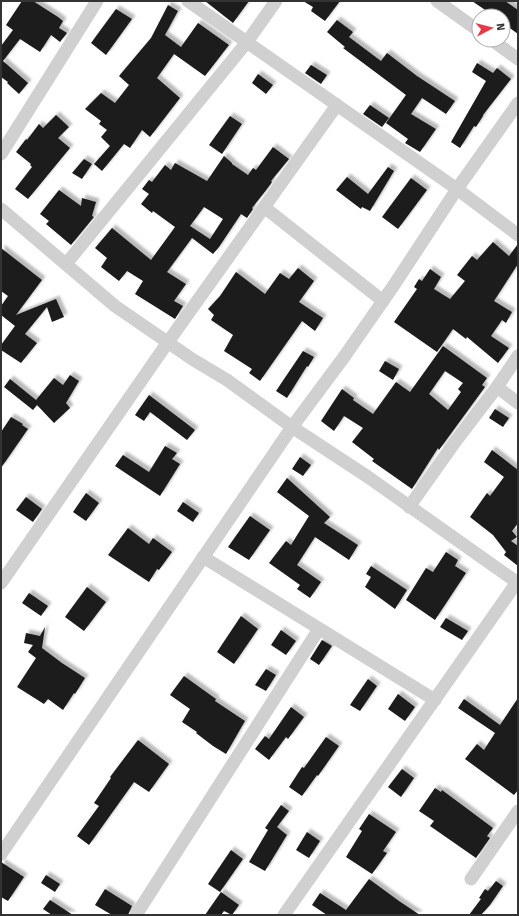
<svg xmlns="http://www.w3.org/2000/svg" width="519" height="916" viewBox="0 0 519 916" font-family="'Fira Sans',sans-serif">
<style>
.building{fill:#1a1a1a;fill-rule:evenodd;filter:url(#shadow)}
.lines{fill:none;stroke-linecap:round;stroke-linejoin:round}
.minor{stroke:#d0d0d0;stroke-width:13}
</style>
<defs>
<filter id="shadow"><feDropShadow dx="3.5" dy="-3.5" stdDeviation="1" flood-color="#0004"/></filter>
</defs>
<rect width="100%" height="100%" fill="#fff"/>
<!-- building -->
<g class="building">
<path d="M22 1H33L58 17 63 21 59 28 67 33 60 42 51 35 40 52 20 39 3 61 28 83 19 94 7 83 8 82 1 77V46L13 30 6 25Z"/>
<path d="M205 1H249L233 23Z"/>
<path d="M303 1H340L325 21 311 11 313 7Z"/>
<path d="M472 1H505L518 10V34L503 23V16H494Z"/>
<path d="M168 5 178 11 165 35 181 47 198 23 229 45 205 76 174 54 157 78 180 98 150 137 142 130 130 148 124 144 102 171 94 164 110 146 101 137 107 130 99 124 101 121 85 109 101 93 115 103 129 85 119 76 151 38Z"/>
<path d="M116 9 132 19 106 55 91 43Z"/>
<path d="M337 20 353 32 349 37 381 61 387 53 417 76 455 101 446 114 422 98 411 114 436 129 420 152 405 143 408 139 386 123 406 95 343 48 345 47 327 32Z"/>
<path d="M477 63 493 73 497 68 511 79 483 115V116L476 127 474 126 460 148 451 142 486 81 472 72Z"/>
<path d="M311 65 327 75 321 84 305 73Z"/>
<path d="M258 74 273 85 266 94 252 83Z"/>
<path d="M370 105 389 118 382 127 363 114Z"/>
<path d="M56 115 69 127 58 138 70 148 28 199 15 189 32 167 30 165 31 164 16 152 26 139 27 140 39 124 43 128Z"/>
<path d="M230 116 242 124 222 154 209 145Z"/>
<path d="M273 147 289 159 271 181 272 182 267 189 252 208 253 209 247 218 241 214 219 247 213 254 192 238 167 272 186 284 174 301 183 306 175 319 135 294 143 281 127 271 119 281 101 267 107 258 95 248 112 228 151 260 175 227 153 211 152 213 141 204 149 194 142 189 149 180 152 182 165 165 171 170 175 163 207 181 224 156 232 163V164L248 175 253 168 256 170ZM204 207 223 219 210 239 190 226Z"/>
<path d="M84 159 92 164 82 179 72 173Z"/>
<path d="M388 167 394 171 370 211 362 207 361 209 336 190 347 177 368 194Z"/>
<path d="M411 178 427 190 398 229 382 217Z"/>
<path d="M59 190 81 206 82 198 96 202 92 216 94 217 71 245 46 224 49 221 40 214Z"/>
<path d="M493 242 509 256 518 244V264L494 301 512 312 506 323 502 320 491 336 509 348 498 363 467 337 466 339 453 329 437 352 394 322 417 289 414 287 419 279 422 281 430 269 441 277 434 289 450 299 465 281 457 275 472 256 477 260Z"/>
<path d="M1 248 42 280 16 315 56 299 64 317 52 322 47 307 25 334 37 343 21 363 1 350V345L15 326 1 315V306L8 296 1 291Z"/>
<path d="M298 268 314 281 299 302 323 318 315 331 302 321 260 381 249 373 252 369 224 351 233 335 211 320 214 315 208 309 220 296 236 272 265 294 280 273 289 279Z"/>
<path d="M443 346 487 378 482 385 485 387 439 450 438 448 412 489 372 461 374 459 352 442 363 428 344 416 334 431 321 421 342 389 354 398 353 400 373 414 396 382 410 392ZM445 371 463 383 458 389 461 392 448 410 429 394Z"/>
<path d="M303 351 314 357 308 367 307 366 287 398 276 391Z"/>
<path d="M385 361 399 369 393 380 379 371Z"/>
<path d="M70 375 79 381 66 403 70 408 54 423 37 405 33 410 4 387 10 379 36 400 54 378 63 385Z"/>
<path d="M149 395 195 430 187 440 150 412 144 421 135 415Z"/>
<path d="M495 409 509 418 503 427 489 418Z"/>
<path d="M11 417 23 424 22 425 28 429 1 468V432Z"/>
<path d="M165 446 177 453 172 459 180 464 160 496 115 466 123 455 149 472Z"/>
<path d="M492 450 518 470V523L512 531 517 537 511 541 518 546V566L504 555 506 552 493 535 470 517 487 493 490 496 504 477 484 462Z"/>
<path d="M300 457 311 465 303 476 292 469Z"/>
<path d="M287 478 330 517 324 523 358 545 349 560 315 537 297 565 321 582 310 598 297 589 300 585 269 563 286 541 291 545 309 516 277 492Z"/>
<path d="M86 493 99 503 86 521 73 512Z"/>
<path d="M26 497 42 509 33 522 16 510Z"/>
<path d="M183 502 199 513 193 522 177 511Z"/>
<path d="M250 516 270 530 249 560 228 547Z"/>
<path d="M128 528 149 544 153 538 172 552 159 570 157 569 149 582 108 555Z"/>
<path d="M446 552 458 560 455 566 466 573 435 620 406 600 426 568 433 572Z"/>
<path d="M371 566 407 590 395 609 365 587 371 577 366 574Z"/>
<path d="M87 587 106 602 84 631 65 617Z"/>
<path d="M29 593 48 606 41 616 22 603Z"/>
<path d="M241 616 258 629 234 664 217 652Z"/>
<path d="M446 618 468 631 462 640 440 627Z"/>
<path d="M45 627 42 648 62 663 85 678 75 694 74 693 63 710 48 699 44 704 17 687 36 658 28 652 33 645 24 643 26 633 40 636Z"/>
<path d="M281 630 296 641 286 655 271 645Z"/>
<path d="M322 640 332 646 319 665 310 659Z"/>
<path d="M266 669 276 675 266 691 255 685Z"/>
<path d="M184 676 216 699 215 701 245 721 226 754 213 746 196 733 197 732 182 722 190 709 170 695Z"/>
<path d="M368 679 377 686 360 711 350 705Z"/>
<path d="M398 694 415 707 405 721 388 709Z"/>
<path d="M518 698V790L514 795 465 759 477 744 484 750 495 733 458 708 464 699 500 725Z"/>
<path d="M291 707 304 717 288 739 286 737 269 760 255 749 265 736 269 739Z"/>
<path d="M326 737 339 746 318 776 317 775 302 796 289 787 302 767 304 768Z"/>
<path d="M138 740 169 764 149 792 134 782 89 845 77 836 99 806 94 803 111 778 110 777Z"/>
<path d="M402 769 414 778 401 797 388 787Z"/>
<path d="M435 788 441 792 442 790 493 828 487 836 490 838 476 858 430 826 434 821 419 811Z"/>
<path d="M281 805 289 811 277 827 287 835 265 871 249 862 268 830 265 828Z"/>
<path d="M369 814 396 832 383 851 387 853 372 874 346 857 362 831 359 829Z"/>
<path d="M307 832 320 841 309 858 296 850Z"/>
<path d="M231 850 243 859 220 892 208 884Z"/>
<path d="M1 862 24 877 8 901 1 897Z"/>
<path d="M46 875 60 884 55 892 41 883Z"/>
<path d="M369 879 399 901 420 915H327L312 905 320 893 346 910Z"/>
<path d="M496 881 503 886 490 905 481 915H469L481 899 479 898 485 889 488 891Z"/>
<path d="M105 889 132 906 128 915H112L95 905Z"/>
<path d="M221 892 239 905 232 915 224 911 221 915H205Z"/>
<path d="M50 900 73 915H52L43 909Z"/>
</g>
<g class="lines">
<!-- minor -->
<g class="minor">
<path d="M188 1 457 189 518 235"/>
<path d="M437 1 479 31"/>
<path d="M492 40 518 59"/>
<path d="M1 154 97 1"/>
<path d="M264 207 383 301"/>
<path d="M1 209 115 306 192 359 227 380 292 427 368 477 518 583"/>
<path d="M66 264 247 42 276 1"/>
<path d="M497 387 518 403"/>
<path d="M409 507 455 442 497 387 518 356"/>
<path d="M203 557 435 700"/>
<path d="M1 583 168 342 337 105"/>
<path d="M1 854 292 427 344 357 394 285 457 189 518 103"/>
<path d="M471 879 518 811"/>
<path d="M136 915 319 629"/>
<path d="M284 915 517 582"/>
</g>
</g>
<!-- border -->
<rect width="519" height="916" fill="none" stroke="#333333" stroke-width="4"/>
<!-- north arrow -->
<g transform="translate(491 28) rotate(83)"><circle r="19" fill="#ffffff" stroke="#adadad"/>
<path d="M0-3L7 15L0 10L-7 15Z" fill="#e63946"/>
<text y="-6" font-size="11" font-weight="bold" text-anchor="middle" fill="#333333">N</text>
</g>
</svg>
